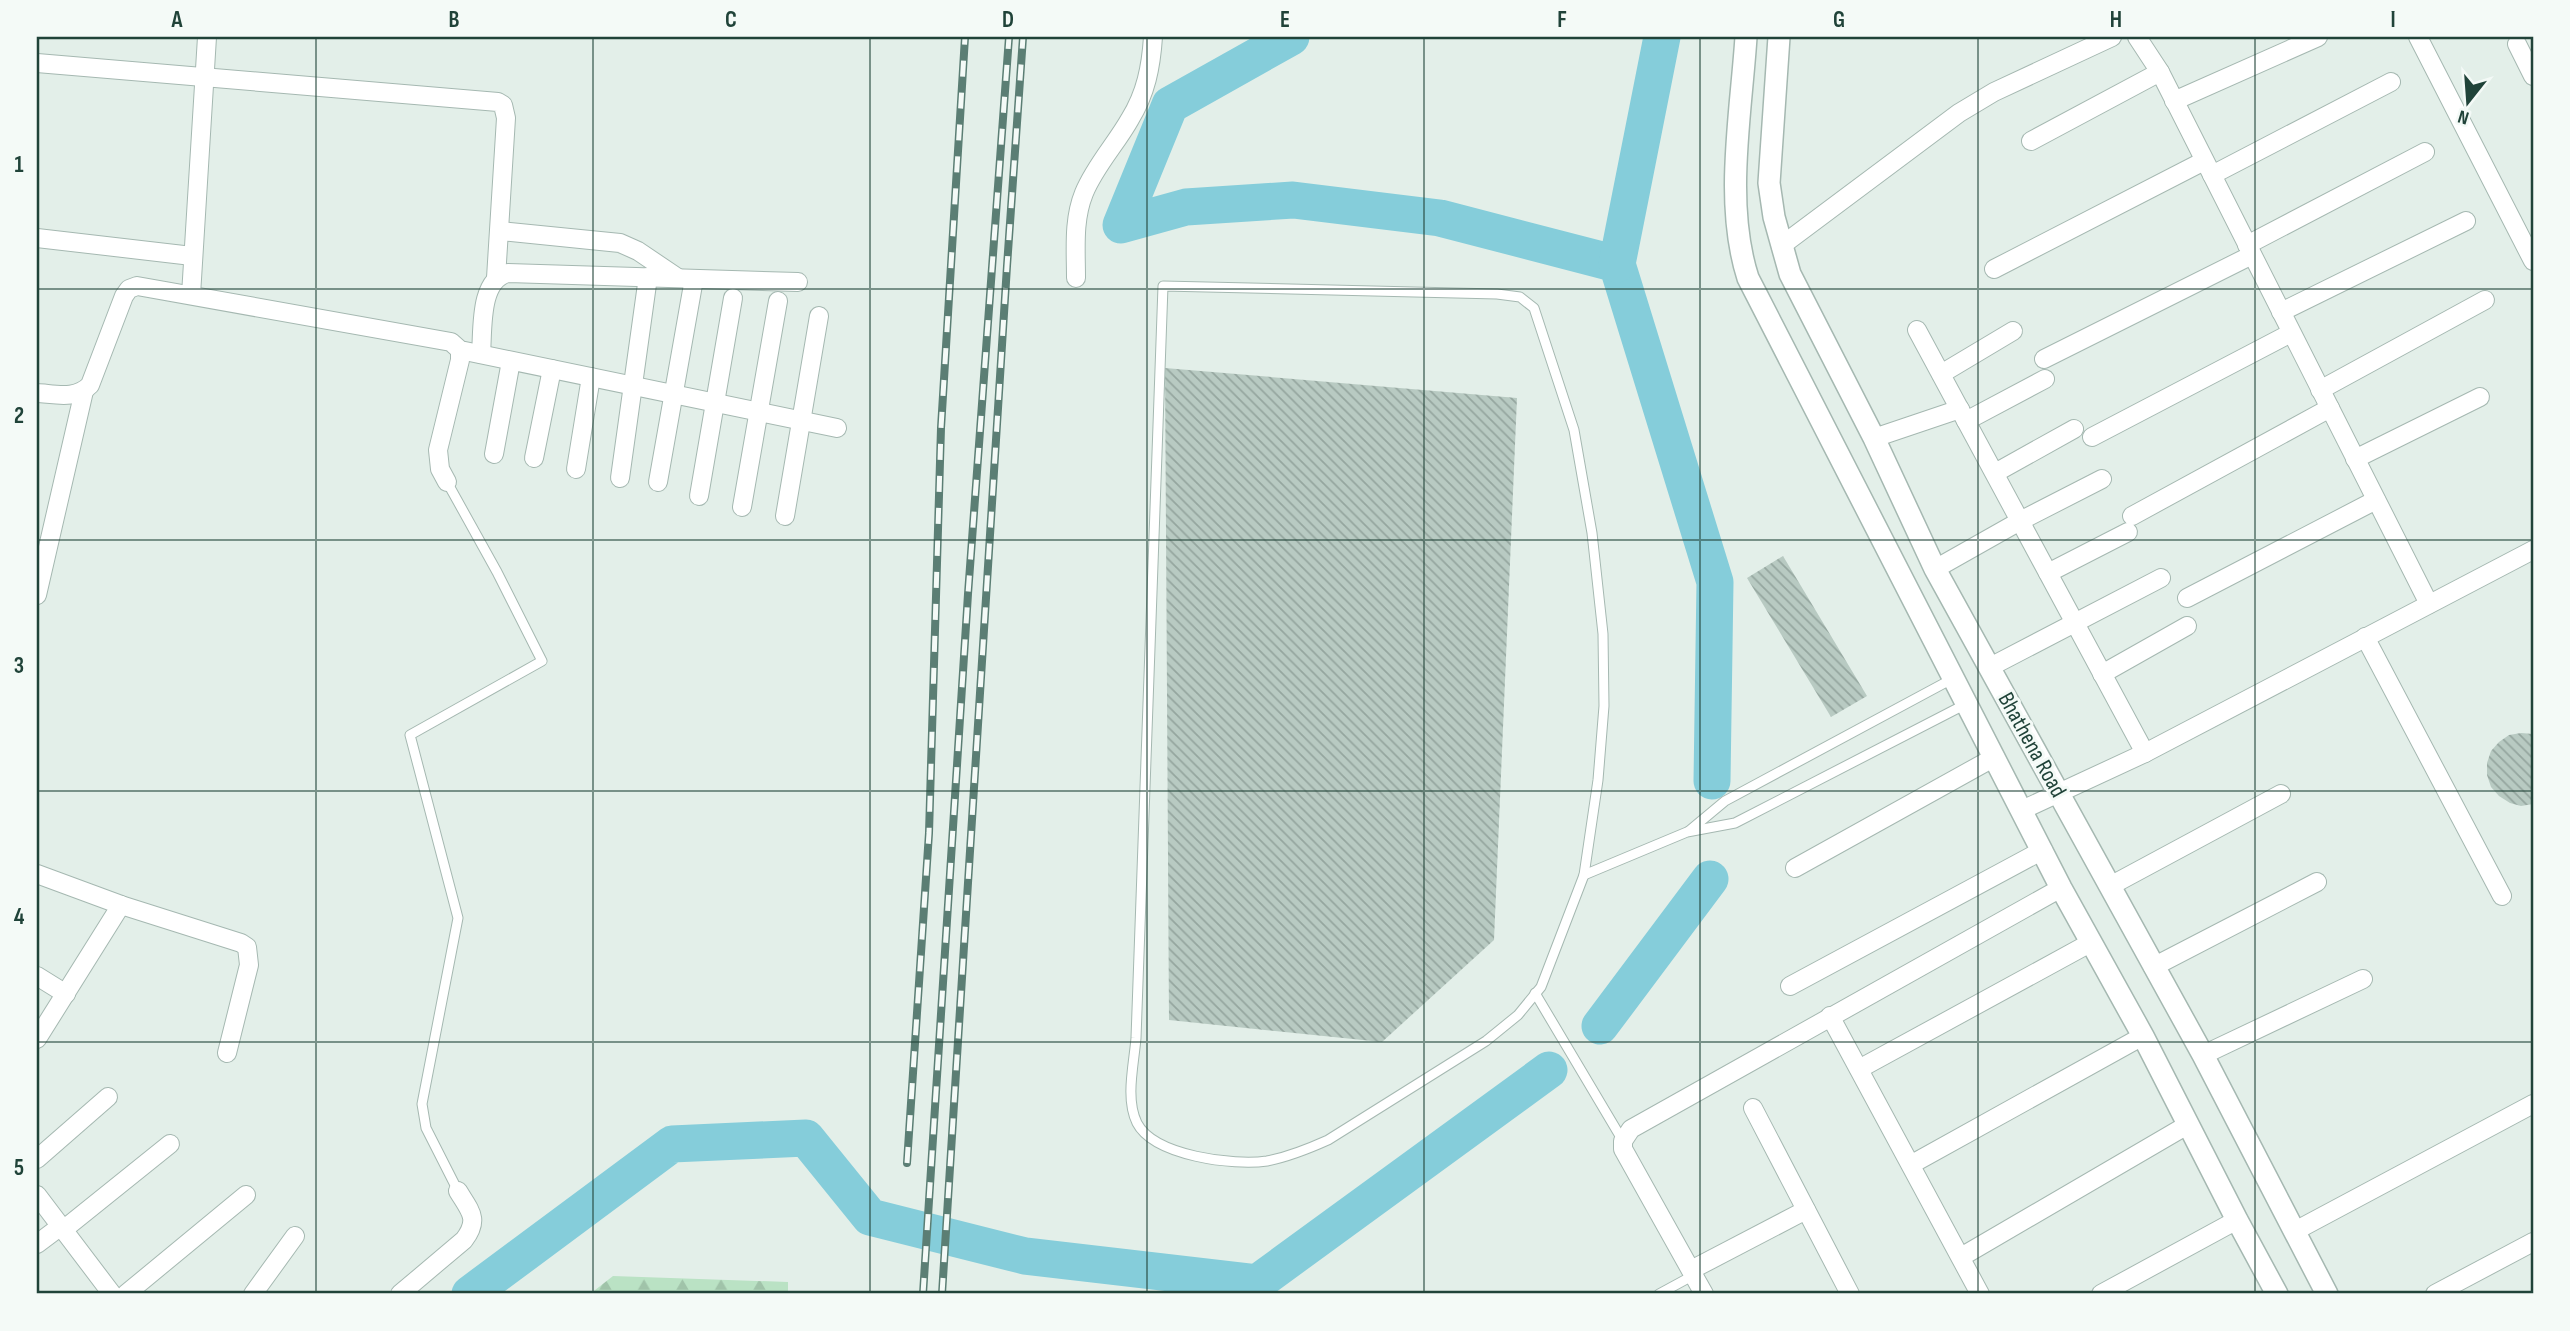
<svg xmlns="http://www.w3.org/2000/svg" width="2570" height="1331" viewBox="0 0 2570 1331" font-family="'Sofia Sans Condensed',sans-serif">
<style>
.forest{fill:url(#forest-firs)}
.lines{fill:none;stroke-linecap:round;stroke-linejoin:round}
.river{stroke:#85cdda;stroke-width:37}
.building{fill:url(#building-back-hatch)}
.service-casing{stroke:#a5b8b1;stroke-width:11}
.minor-casing{stroke:#a5b8b1;stroke-width:20}
.tertiary-casing{stroke:#a5b8b1;stroke-width:24}
.service{stroke:#fff;stroke-width:9}
.minor{stroke:#fff;stroke-width:18}
.tertiary{stroke:#fff;stroke-width:21}
.rail-casing{stroke:#5b7e74;stroke-width:8}
.rail{stroke:#f4faf7;stroke-width:5;stroke-dasharray:16;stroke-linecap:butt}
.grid{fill:none;stroke:#204339;stroke-width:2;stroke-opacity:0.55}
.labels{text-anchor:middle;dominant-baseline:central;stroke-width:6;stroke-linejoin:round;paint-order:stroke}
.street-label{font-size:23px;fill:#204339;stroke:#f4faf7}
.neatline{fill:none;stroke:#204339;stroke-width:2.5}
.grid-label{font-size:23px;text-anchor:middle;font-weight:bold;fill:#204339}
</style>
<defs>
<pattern id="forest-firs" width="22" height="20" patternUnits="userSpaceOnUse" patternTransform="scale(1.75)"><rect width="22" height="20" fill="#bae2c4"/><path d="M5 1l3.5 6h-7zM16 11l3.5 6h-7z" fill="#a0c3a9"/></pattern>
<pattern id="building-back-hatch" width="6" height="6" patternUnits="userSpaceOnUse" patternTransform="scale(1.75)"><rect width="6" height="6" fill="#b8cac2"/><path d="M-1 5l2 2M0 0l6 6M5-1l2 2" fill="none" stroke="#95a69f"/></pattern>
</defs>
<rect width="100%" height="100%" fill="#e3efe9"/>
<!-- forest -->
<path class="forest" d="M613 1276 788 1282V1294H590Z"/>
<g class="lines">
<!-- river -->
<g class="river">
<path d="M1291 37 1170 105 1121 225 1186 207 1293 200 1440 218 1617 264 1715 582 1712 781"/>
<path d="M1617 264 1662 37"/>
<path d="M1600 1026 1710 879"/>
<path d="M470 1294 672 1144 806 1138 870 1217 1025 1256 1257 1283 1549 1070"/>
</g>
</g>
<!-- building -->
<g class="building">
<path d="M1165 368 1517 398 1494 940 1382 1042 1169 1020Z"/>
<path d="M1783 556 1867 696 1831 717 1747 578Z"/>
<path d="M2521 733 2533 734V804L2521 806 2510 803 2499 796 2491 787 2487 775V763L2491 751 2499 742 2509 735Z"/>
</g>
<g class="lines">
<!-- service casing -->
<g class="service-casing">
<g id="service">
<path d="M1163 286 1497 294 1520 297 1534 308 1574 430 1592 533 1603 634 1604 706 1598 780 1584 875 1541 987 1518 1015 1486 1041 1328 1140C1308 1149 1288 1157 1267 1161 1234 1166 1154 1156 1137 1123 1125 1099 1134 1064 1136 1038Z"/>
<path d="M447 482 497 572 542 661 410 735 458 918 422 1104 426 1128 458 1191"/>
<path d="M1689 831 1725 801 1952 679"/>
<path d="M1584 875 1687 832 1735 823 1966 704"/>
<path d="M1535 993 1623 1141"/>
<path d="M1659 1294 1694 1275"/>
</g>
</g>
<!-- minor casing -->
<g class="minor-casing">
<g id="minor">
<path d="M2137 37 2160 72 2429 604"/>
<path d="M2418 37 2533 261"/>
<path d="M2517 44 2533 76"/>
<path d="M37 63 498 102 503 105 506 118 496 278"/>
<path d="M2174 101 2318 37"/>
<path d="M2031 141 2160 72"/>
<path d="M2212 175 2391 82"/>
<path d="M500 231 620 243 638 251 678 278"/>
<path d="M37 238 192 256"/>
<path d="M2247 245 2425 152"/>
<path d="M1781 246 1959 113 1994 92 2112 37"/>
<path d="M1994 269 2204 161"/>
<path d="M1076 278C1076 249 1073 220 1084 193 1095 166 1116 144 1130 119 1146 93 1151 67 1153 37"/>
<path d="M191 295 207 37"/>
<path d="M2281 312 2466 221"/>
<path d="M1917 330 2145 753"/>
<path d="M481 354C483 329 479 280 508 273L798 282"/>
<path d="M2044 359 2252 255"/>
<path d="M1941 374 2013 331"/>
<path d="M2320 390 2485 300"/>
<path d="M37 393C55 394 76 400 90 385L124 296 129 289 137 286 451 342 460 350 837 428"/>
<path d="M1966 421 2045 379"/>
<path d="M2092 437 2291 333"/>
<path d="M1874 438 1960 409"/>
<path d="M494 454 511 361"/>
<path d="M534 458 552 369"/>
<path d="M2355 459 2480 397"/>
<path d="M576 469 591 377"/>
<path d="M1995 473 2074 429"/>
<path d="M620 478 648 277"/>
<path d="M447 482 440 469 438 450 460 360V350"/>
<path d="M658 482 694 279"/>
<path d="M699 496 733 298"/>
<path d="M742 507 778 301"/>
<path d="M785 516 819 316"/>
<path d="M2132 516 2330 408"/>
<path d="M1935 569 2020 521 2102 479"/>
<path d="M2048 573 2128 532"/>
<path d="M37 595 84 391"/>
<path d="M2187 598 2376 500"/>
<path d="M2365 637 2502 896"/>
<path d="M1990 667 2161 578"/>
<path d="M2102 674 2187 626"/>
<path d="M2022 810 2145 753 2533 550"/>
<path d="M1795 868 1995 757"/>
<path d="M37 874 121 905 241 943 247 947 249 965 227 1053"/>
<path d="M2110 886 2281 794"/>
<path d="M2153 967 2317 882"/>
<path d="M37 976 66 994"/>
<path d="M1790 986 2043 850"/>
<path d="M1830 1016 1980 1294"/>
<path d="M37 1039 121 905"/>
<path d="M2203 1055 2363 979"/>
<path d="M1859 1069 2090 943"/>
<path d="M1753 1108 1850 1294"/>
<path d="M37 1159 108 1097"/>
<path d="M1912 1164 2143 1036"/>
<path d="M37 1195 112 1294"/>
<path d="M63 1230 170 1144"/>
<path d="M2295 1231 2533 1104"/>
<path d="M37 1244 61 1226"/>
<path d="M1961 1257 2189 1124"/>
<path d="M1691 1270 1806 1210"/>
<path d="M126 1294 246 1195"/>
<path d="M253 1294 295 1236"/>
<path d="M400 1294 464 1240C480 1219 470 1211 458 1191"/>
<path d="M1704 1294 1623 1149V1141L1631 1129 2061 888"/>
<path d="M2101 1294 2237 1220"/>
<path d="M2435 1294 2533 1242"/>
</g>
</g>
<!-- tertiary casing -->
<g class="tertiary-casing">
<g id="tertiary">
<path d="M1746 37C1741 114 1724 204 1748 278L2061 888 2143 1036 2237 1220 2277 1294"/>
<path d="M1779 37 1769 183 1774 217 1790 274 1874 438 1935 569 2203 1055 2327 1294"/>
</g>
</g>
<!-- service -->
<use href="#service" class="service"/>
<!-- minor -->
<use href="#minor" class="minor"/>
<!-- tertiary -->
<use href="#tertiary" class="tertiary"/>
<!-- rail casing -->
<g class="rail-casing">
<g id="rail">
<path d="M907 1163 929 833 941 428 965 37"/>
<path d="M923 1294 968 594 1009 37"/>
<path d="M942 1294 1007 266 1023 37"/>
</g>
</g>
<!-- rail -->
<use href="#rail" class="rail"/>
</g>
<!-- grid -->
<path class="grid" d="M316 37V1294M593 37V1294M870 37V1294M1147 37V1294M1424 37V1294M1700 37V1294M1978 37V1294M2255 37V1294M37 289H2533M37 540H2533M37 791H2533M37 1042H2533"/>
<g class="labels">
<!-- street labels -->
<g class="street-label">
<text transform="translate(2032 745) rotate(61)">Bhathena Road</text>
</g>
</g>
<!-- border -->
<rect width="2570" height="1331" fill="none" stroke="#f4faf7" stroke-width="77"/>
<!-- north arrow -->
<g transform="translate(2468 102) rotate(197)" stroke="#f4faf7" stroke-width="5" paint-order="stroke">
<path d="M0-5L12 26L0 18L-12 26Z" fill="#204339"/>
<text y="-10" font-size="19" font-weight="bold" text-anchor="middle" fill="#204339">N</text>
</g>
<rect x="38" y="38" width="2494" height="1254" class="neatline"/>
<g class="grid-label">
<text x="177" y="27">A</text>
<text x="454" y="27">B</text>
<text x="731" y="27">C</text>
<text x="1008" y="27">D</text>
<text x="1285" y="27">E</text>
<text x="1562" y="27">F</text>
<text x="1839" y="27">G</text>
<text x="2116" y="27">H</text>
<text x="2393" y="27">I</text>
<text x="19" y="172">1</text>
<text x="19" y="423">2</text>
<text x="19" y="673">3</text>
<text x="19" y="924">4</text>
<text x="19" y="1175">5</text>
</g>
</svg>
